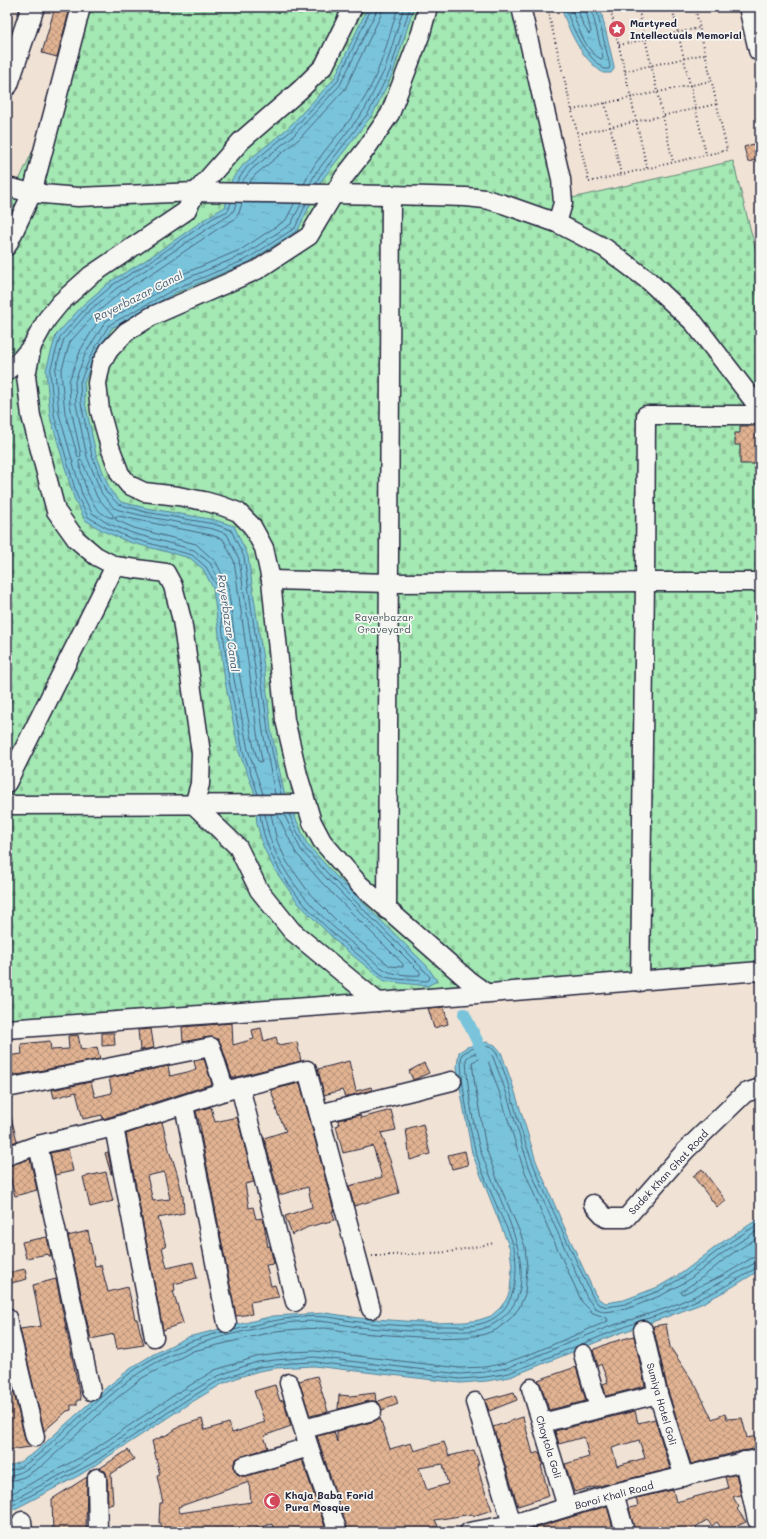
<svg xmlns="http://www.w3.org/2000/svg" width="767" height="1539" viewBox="0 0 767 1539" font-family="Mali,sans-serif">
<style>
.cemetery{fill:url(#cemetery-stones);stroke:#638577}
.water{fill:url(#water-ripples);stroke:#57839b}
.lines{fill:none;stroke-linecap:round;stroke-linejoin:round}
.shore{stroke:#45637b;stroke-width:1}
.canal{stroke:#7ac4db;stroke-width:12}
.building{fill:url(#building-cross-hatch);stroke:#22223b;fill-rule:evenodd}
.minor-casing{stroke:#22223b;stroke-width:21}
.major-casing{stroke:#22223b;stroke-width:25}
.highway-casing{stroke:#22223b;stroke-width:25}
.path{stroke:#22223b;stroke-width:2;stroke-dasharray:1 3;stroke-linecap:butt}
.minor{stroke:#f6f6f2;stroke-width:18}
.major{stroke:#f6f6f2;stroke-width:22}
.highway{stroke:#f6f6f2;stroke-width:22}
.labels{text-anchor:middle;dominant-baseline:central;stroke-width:3.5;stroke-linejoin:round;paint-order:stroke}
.poi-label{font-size:10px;font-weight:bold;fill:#22223b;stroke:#f6f6f2;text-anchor:start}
.park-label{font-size:10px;fill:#425459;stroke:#f6f6f2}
.street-label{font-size:10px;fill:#22223b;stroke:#f6f6f2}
.water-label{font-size:11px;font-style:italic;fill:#415b73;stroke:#f6f6f2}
</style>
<defs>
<pattern id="cemetery-stones" width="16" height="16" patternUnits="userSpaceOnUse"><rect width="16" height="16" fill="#a4e8b3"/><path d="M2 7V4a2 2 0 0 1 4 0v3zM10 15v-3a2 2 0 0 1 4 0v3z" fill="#8dc79b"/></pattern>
<pattern id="water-ripples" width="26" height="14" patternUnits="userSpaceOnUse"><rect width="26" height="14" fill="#7ac4db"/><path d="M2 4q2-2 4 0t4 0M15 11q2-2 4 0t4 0" fill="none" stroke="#69a8bd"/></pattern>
<pattern id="building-cross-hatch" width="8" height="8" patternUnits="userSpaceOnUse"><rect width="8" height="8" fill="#e1b392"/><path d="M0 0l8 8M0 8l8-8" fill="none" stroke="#b69178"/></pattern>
</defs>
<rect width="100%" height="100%" fill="#f0e2d5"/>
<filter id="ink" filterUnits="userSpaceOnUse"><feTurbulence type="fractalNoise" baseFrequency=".025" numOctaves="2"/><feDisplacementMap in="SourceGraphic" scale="8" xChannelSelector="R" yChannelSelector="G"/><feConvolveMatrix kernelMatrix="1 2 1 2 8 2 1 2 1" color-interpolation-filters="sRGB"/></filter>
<g filter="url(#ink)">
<!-- cemetery -->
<path class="cemetery" d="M86 7H530L572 198 733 161 760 267V979L7 1033V206L78 54Z"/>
<!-- water -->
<g class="water">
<path d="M368 7H414L393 73 373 114 322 180 298 230 249 262 177 292 112 328 94 357 84 383 85 402 96 454 110 490 121 502 146 508 215 520 234 526 248 556 265 674 271 730 284 792 307 844 333 873 427 966 437 981 427 986 384 981 340 945 298 903 274 869 263 846 257 824 254 791 239 752 225 681 213 588 203 569 190 558 129 542 103 531 85 520 74 498 50 416 46 370 56 335 84 304 111 281 146 260 211 215 225 207 232 179 244 164 288 128 334 79Z"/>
<path d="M561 7H600L614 66V69L611 73H603C580 56 570 34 561 7Z"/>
<path d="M487 1042 495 1045 501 1052 514 1089 536 1161 562 1222 595 1294 600 1300 606 1303 624 1300 658 1287 682 1273 721 1243 760 1218V1270L729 1289 701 1304 669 1316 612 1336 510 1377 487 1381 460 1383 314 1366 276 1368 259 1371 239 1377 222 1384 187 1405 80 1475 7 1513V1467L18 1463 34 1453 107 1387 134 1366 152 1355 188 1337 273 1316 326 1313 359 1318 435 1323 465 1322 479 1320 491 1316 500 1308 506 1300 510 1291 512 1267 510 1249 472 1153 460 1088 457 1067 459 1052 467 1047Z"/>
</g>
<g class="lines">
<!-- shore -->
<g class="shore">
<path d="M565 7C574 32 583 53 604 69H609L610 66 596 7"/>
<path d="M571 7C576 23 585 51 601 59L603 57 591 7"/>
<path d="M577 7 583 25 589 34 591 32 585 7"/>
<path d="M236 183 247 167 291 131 337 82 372 7"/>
<path d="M241 183 251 170 294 135 340 85 376 12 377 7"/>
<path d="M249 183 255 175 299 139 345 89 381 15 383 7"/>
<path d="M304 184C317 155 342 133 359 107 379 78 388 40 398 7"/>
<path d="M310 184 315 174 365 109 385 69 404 7"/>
<path d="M316 184 319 177 369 112 390 71 410 7"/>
<path d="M231 203 228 211 213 218 148 263 114 284 87 307 60 337 50 371 54 415 77 496 88 517 105 527 130 538 192 555 206 567 217 586 229 680 243 751 258 794"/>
<path d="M236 203 234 210 230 215 216 223 150 267 117 288 90 310 64 339 55 371 59 414 82 494 92 513 107 523 132 533 194 550 210 563 221 584 234 679 248 750 263 794"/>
<path d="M242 203 239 213 235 219 219 228 154 272 120 293 94 315 70 342 61 372 65 413 78 457H80L81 455 70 405 69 381 81 349 100 318 171 279 242 249 286 220 294 204"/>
<path d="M80 460 82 461 97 497 113 515V518C90 514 84 482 79 463Z"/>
<path d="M118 516 211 535 223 539 234 561 250 676 257 733 262 760 261 762 258 761 254 748 240 678 228 586 216 562 196 544 134 528 116 520 115 517Z"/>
<path d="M275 794 263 732 256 675 239 559 227 534 213 529 144 516 119 510 114 508 102 494 87 457 76 404 75 381 86 352 106 321 173 284 245 254 291 224 301 204"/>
<path d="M281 794 268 731 261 675 244 557 231 530 214 524 145 512 118 504 106 492 92 456 81 403 80 382 91 355 109 325 175 289 247 259 295 228 306 204"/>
<path d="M260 814C266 873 318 923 362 958 368 963 379 974 386 977 396 980 415 980 426 981L429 980 430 977 423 969 330 876 304 847 289 814"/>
<path d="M265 814C270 870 321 919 363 952 370 958 378 966 387 971 392 974 413 976 420 975V972L327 879 301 850 284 814"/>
<path d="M271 814 277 841 287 862 310 894 350 934 390 966 403 967V964L322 883 296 853 277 814"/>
<path d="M760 1236 730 1255 704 1276 682 1291 681 1293 683 1294 722 1276 752 1258 760 1256"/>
<path d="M643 1320C683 1308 721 1291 756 1268L760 1267"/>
<path d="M234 1330C263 1323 296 1314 327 1317 338 1318 348 1321 359 1322 387 1325 416 1327 444 1326 456 1326 468 1327 480 1324 514 1316 520 1278 514 1248 511 1235 504 1223 499 1211 491 1192 482 1173 476 1153 471 1136 458 1069 462 1054 470 1049 485 1042 493 1049 502 1056 515 1109 519 1123 537 1183 567 1238 592 1296L598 1304 607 1307 625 1304 659 1291 685 1276 724 1246 760 1223"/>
<path d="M7 1471C25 1469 42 1451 55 1439 82 1416 107 1389 136 1369 162 1351 192 1339 223 1332"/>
<path d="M7 1476C27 1474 44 1456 58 1443 85 1420 110 1393 139 1373 179 1346 227 1334 274 1325 290 1322 310 1320 327 1322 338 1323 348 1326 359 1327 388 1330 417 1332 445 1331 458 1331 471 1332 482 1329 495 1325 507 1316 514 1304 538 1262 495 1194 481 1152 473 1128 467 1085 466 1059 471 1053 479 1052 486 1051L490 1053 493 1057 506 1092 528 1164 540 1193 587 1298 595 1308 605 1312 626 1309 640 1304 662 1295 687 1281 727 1250 760 1229"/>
<path d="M7 1482 24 1477 43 1465 117 1398 142 1378 193 1351 276 1331 299 1329 325 1328 359 1333 434 1338 466 1337 482 1335 496 1330 510 1319 519 1308 525 1294 527 1267 525 1247 521 1235 497 1179 486 1148 475 1086 472 1062 479 1059 487 1058 500 1094 523 1167 548 1228 582 1302 593 1313 607 1318 608 1321 533 1353 506 1363 485 1367 460 1368 315 1351 291 1352 256 1357 215 1370 179 1392 87 1454 7 1496"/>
<path d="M7 1503 76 1467 182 1397 218 1376 236 1369 257 1362 275 1360 314 1357 460 1374 485 1372 507 1368 608 1327 667 1308 697 1295 755 1263 760 1262"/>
<path d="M7 1508 93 1463 185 1401 220 1380 259 1367 293 1363 314 1362 460 1379 486 1377 509 1373 637 1322"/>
</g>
<!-- canal -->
<path class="canal" d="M464 1014 485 1057"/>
</g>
<!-- building -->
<g class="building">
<path d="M55 7 70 8 57 57 42 53Z"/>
<path d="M760 142V159L748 162 744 147Z"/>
<path d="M740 426H757V431H760V464H740V445H735V433H740Z"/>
<path d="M444 1007 448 1024 434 1028 428 1008Z"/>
<path d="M232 1023 233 1045 254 1039 252 1030 261 1028 264 1041 276 1037 278 1045 297 1042 301 1061 232 1078 221 1044 218 1039 209 1037 183 1042 182 1027Z"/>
<path d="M151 1029 154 1048 140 1050 138 1030Z"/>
<path d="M102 1033H114L115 1045 102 1046Z"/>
<path d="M78 1035 81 1050 97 1047 100 1059 23 1074 14 1075 13 1073 7 1075V1056L22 1054 21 1044 50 1041 51 1050 69 1049 68 1036Z"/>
<path d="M204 1059 212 1084 103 1119 102 1115 83 1119 76 1092 54 1098 52 1090 91 1082 95 1097 112 1093 109 1078 168 1066 170 1076 196 1070 194 1061Z"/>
<path d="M349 1061 356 1091 371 1087 372 1090 345 1097 342 1090 324 1095 318 1069Z"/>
<path d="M424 1063 429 1073 413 1080 409 1071Z"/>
<path d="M300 1083 334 1211H332L335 1220 308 1227 292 1235 285 1216 312 1207 308 1187 279 1195 264 1138 286 1131 276 1110 277 1109 271 1090Z"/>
<path d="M211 1107 215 1122 237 1117 254 1182 245 1184 249 1208 253 1207 256 1219 263 1218 268 1247 270 1246 274 1264 266 1265 271 1286 275 1285 279 1297 250 1302 252 1314 236 1316 200 1130H201L196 1111Z"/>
<path d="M391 1110 396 1130 381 1133 386 1145H384L390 1160 399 1193 354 1206 349 1186 382 1177 373 1146 343 1153 336 1126 339 1125 338 1120 360 1115 361 1118Z"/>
<path d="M10 1113 17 1141 7 1145V1114Z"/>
<path d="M162 1122 171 1157H172L177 1173 183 1196 184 1213 158 1218 166 1246 162 1247 167 1268 193 1262 197 1278 174 1284 175 1290 173 1291 183 1323 163 1330 126 1134ZM164 1172 170 1199 153 1201 147 1176Z"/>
<path d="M423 1124 430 1154 410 1160 406 1129Z"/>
<path d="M68 1149 73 1171 55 1175 50 1153Z"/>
<path d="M465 1151 468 1165 452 1169 448 1155Z"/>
<path d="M108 1152 112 1174H111L105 1153Z"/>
<path d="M30 1159 37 1190 15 1196 7 1166Z"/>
<path d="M702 1169 726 1201 717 1207 693 1176Z"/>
<path d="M106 1172 113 1201 90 1207 83 1177Z"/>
<path d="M88 1231 95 1266 101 1265 108 1292 128 1287 135 1319H137L144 1345 117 1349 114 1334 91 1339 68 1236Z"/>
<path d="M47 1237 51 1256H49L48 1254 26 1258 22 1242Z"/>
<path d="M25 1269 27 1279 7 1284V1273Z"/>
<path d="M56 1279 81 1400H77V1405H71V1410L67 1411 44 1431 20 1329 41 1326 33 1285Z"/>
<path d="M666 1324 670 1347 696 1386 712 1419 725 1414 727 1419 742 1418 747 1438 756 1436 760 1448 741 1451 691 1464 668 1391 653 1326Z"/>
<path d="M634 1336 645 1386 606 1396 603 1384 608 1382 601 1364 598 1366 593 1350 609 1343Z"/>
<path d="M7 1364 25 1439 31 1447 7 1450Z"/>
<path d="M576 1367 586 1401 549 1410 541 1385 538 1380Z"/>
<path d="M317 1376 328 1412 310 1416 299 1381Z"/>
<path d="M275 1385 280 1401 283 1400 291 1426 264 1436 268 1448 237 1458 234 1463V1469L237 1474 241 1476H247L302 1460 327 1532H274L272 1524 245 1532H162L161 1523H159L160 1503H163L157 1476 160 1475 152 1441 169 1434 180 1426 202 1419 205 1430 229 1423 232 1433 265 1422 254 1391ZM249 1482 251 1502 180 1513 178 1507Z"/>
<path d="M514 1392 517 1400 489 1411 485 1400Z"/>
<path d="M375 1393 376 1402 395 1395 398 1404 382 1410 379 1403 374 1401H370L338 1409 339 1395 350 1396Z"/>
<path d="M635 1411 638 1423 655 1419 670 1469 574 1492 565 1464 589 1457 584 1437 559 1444 555 1431ZM639 1440 645 1458 617 1466 612 1448Z"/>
<path d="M523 1417 533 1454 539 1452 543 1465H541L549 1496 518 1506 493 1427Z"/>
<path d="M380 1418 390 1449 411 1443 414 1451 444 1442 449 1456 474 1450 479 1464H477L482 1483 492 1510 473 1516 472 1514 435 1520 438 1526 418 1532H348L317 1436 334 1432 337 1442V1431L375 1421ZM443 1464 448 1484 427 1490 419 1468Z"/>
<path d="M128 1450 134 1459 111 1474 113 1504 108 1505 107 1477 106 1472 100 1468Z"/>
<path d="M736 1474 741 1495 733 1497 739 1507 737 1509 746 1522 724 1532 717 1522 712 1526 707 1520 687 1532H635L629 1508 638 1506 636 1498 673 1490 676 1502 728 1488 725 1477Z"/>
<path d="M87 1477 86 1532H53L52 1499Z"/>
<path d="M607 1506 614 1532H522Z"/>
<path d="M12 1518V1531L7 1532V1519Z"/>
</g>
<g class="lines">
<!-- minor casing -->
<g class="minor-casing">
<g id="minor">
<path d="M353 7 324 66 300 90 241 141 196 192 186 211 90 276 60 303 47 319 32 346 26 376 31 416 56 511 76 539 96 556 115 566 166 573 173 586 182 620 201 753 200 784 194 805 238 847 259 890 292 931 378 1002"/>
<path d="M428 7 421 33 390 114 366 149 344 177 309 236 257 270 152 316 126 332 109 350 101 364 97 383 100 411 110 447 120 474 129 485 144 492 178 496 204 501 222 506 238 512 252 526 264 548 271 580 285 720 298 775 312 822 322 841 359 884 468 980 486 993"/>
<path d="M7 187 32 193 81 7"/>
<path d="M557 223 605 248 649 281 694 323 760 409"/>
<path d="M7 246 32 193 78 197 196 192 391 195 466 197 485 199 503 204 557 223 563 203 561 179 521 7"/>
<path d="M7 371 21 359 32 346"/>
<path d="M271 580 390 583 645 582 646 415H760"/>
<path d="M7 783 115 566"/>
<path d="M7 805 306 804"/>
<path d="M387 910 391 195"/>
<path d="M640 982 645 582H760"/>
<path d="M7 1029 391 1001 760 971"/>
<path d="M240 1087 295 1302"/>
<path d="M7 1088 211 1047 225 1091"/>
<path d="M184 1105 227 1323"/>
<path d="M319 1114 452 1081"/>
<path d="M114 1127 154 1337"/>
<path d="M38 1145 91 1391"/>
<path d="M7 1156 38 1145 114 1127 225 1091 307 1070 371 1309"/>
<path d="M593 1204 606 1218H626L685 1151 745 1093 760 1088"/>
<path d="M7 1318 35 1437"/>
<path d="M643 1330 658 1394 684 1477"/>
<path d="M583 1354 599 1408"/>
<path d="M289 1383 309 1447 338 1532"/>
<path d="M531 1388 567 1507"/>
<path d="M475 1402 512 1524"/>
<path d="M542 1423 658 1394"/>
<path d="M304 1429 372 1411"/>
<path d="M744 1461 757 1520"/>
<path d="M244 1466 309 1447"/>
<path d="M97 1478 98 1532"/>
<path d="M614 1493 625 1532"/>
<path d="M22 1521 23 1532"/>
<path d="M469 1532 512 1524 614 1493 760 1458"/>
</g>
</g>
<!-- major casing -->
<g class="major-casing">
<path id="major" d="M7 84 33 7"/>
</g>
<!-- highway casing -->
<g class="highway-casing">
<path id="highway" d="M750 7 760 50"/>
</g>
<!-- path -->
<g class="path">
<path d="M547 7 589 182 727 150 695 7"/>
<path d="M610 7 647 168"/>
<path d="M638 7 673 162"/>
<path d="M672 7 706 154"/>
<path d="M619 45 699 28"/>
<path d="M625 71 705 54"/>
<path d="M605 103 621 174"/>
<path d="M572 110 711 81"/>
<path d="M578 134 717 104"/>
<path d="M372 1256 449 1252 494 1243"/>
</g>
<!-- minor -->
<use href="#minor" class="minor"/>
<!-- major -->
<use href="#major" class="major"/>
<!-- highway -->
<use href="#highway" class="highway"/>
</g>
</g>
<!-- icons -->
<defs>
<g id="sight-disc" transform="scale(0.9)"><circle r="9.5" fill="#d1495b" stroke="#f6f6f2"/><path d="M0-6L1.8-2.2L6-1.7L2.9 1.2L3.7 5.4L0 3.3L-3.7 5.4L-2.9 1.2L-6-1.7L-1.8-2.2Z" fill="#fff"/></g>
<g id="mosque-disc" transform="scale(0.9)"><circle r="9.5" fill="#d1495b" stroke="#f6f6f2"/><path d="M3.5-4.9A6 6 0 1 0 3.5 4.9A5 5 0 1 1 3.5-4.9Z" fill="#fff"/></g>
</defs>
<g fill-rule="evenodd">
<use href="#sight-disc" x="617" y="29"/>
<use href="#mosque-disc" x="272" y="1501"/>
</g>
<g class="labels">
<!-- poi labels -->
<g class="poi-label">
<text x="630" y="23">Martyred<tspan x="630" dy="12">Intellectuals Memorial</tspan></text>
<text x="285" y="1495">Khaja Baba Forid<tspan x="285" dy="12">Pura Mosque</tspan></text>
</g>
<!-- park labels -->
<g class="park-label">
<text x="384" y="617">Rayerbazar<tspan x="384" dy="12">Graveyard</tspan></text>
</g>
<!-- street labels -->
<g class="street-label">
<text transform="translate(668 1172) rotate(-47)">Sadek Khan Ghat Road</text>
<text transform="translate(662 1404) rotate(74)">Sumiya Hotel Goli</text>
<text transform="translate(549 1447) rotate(73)">Choytola Goli</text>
<text transform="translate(614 1495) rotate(-15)">Boroi Khali Road</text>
</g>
<!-- water labels -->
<g class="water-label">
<text transform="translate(138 296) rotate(-27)">Rayerbazar Canal</text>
<text transform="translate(229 623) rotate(82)">Rayerbazar Canal</text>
</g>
</g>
<!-- margin -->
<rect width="767" height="1539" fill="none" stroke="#f6f6f2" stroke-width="24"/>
<rect x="12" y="12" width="743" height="1515" fill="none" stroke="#22223b" stroke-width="1.5" filter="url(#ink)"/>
</svg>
